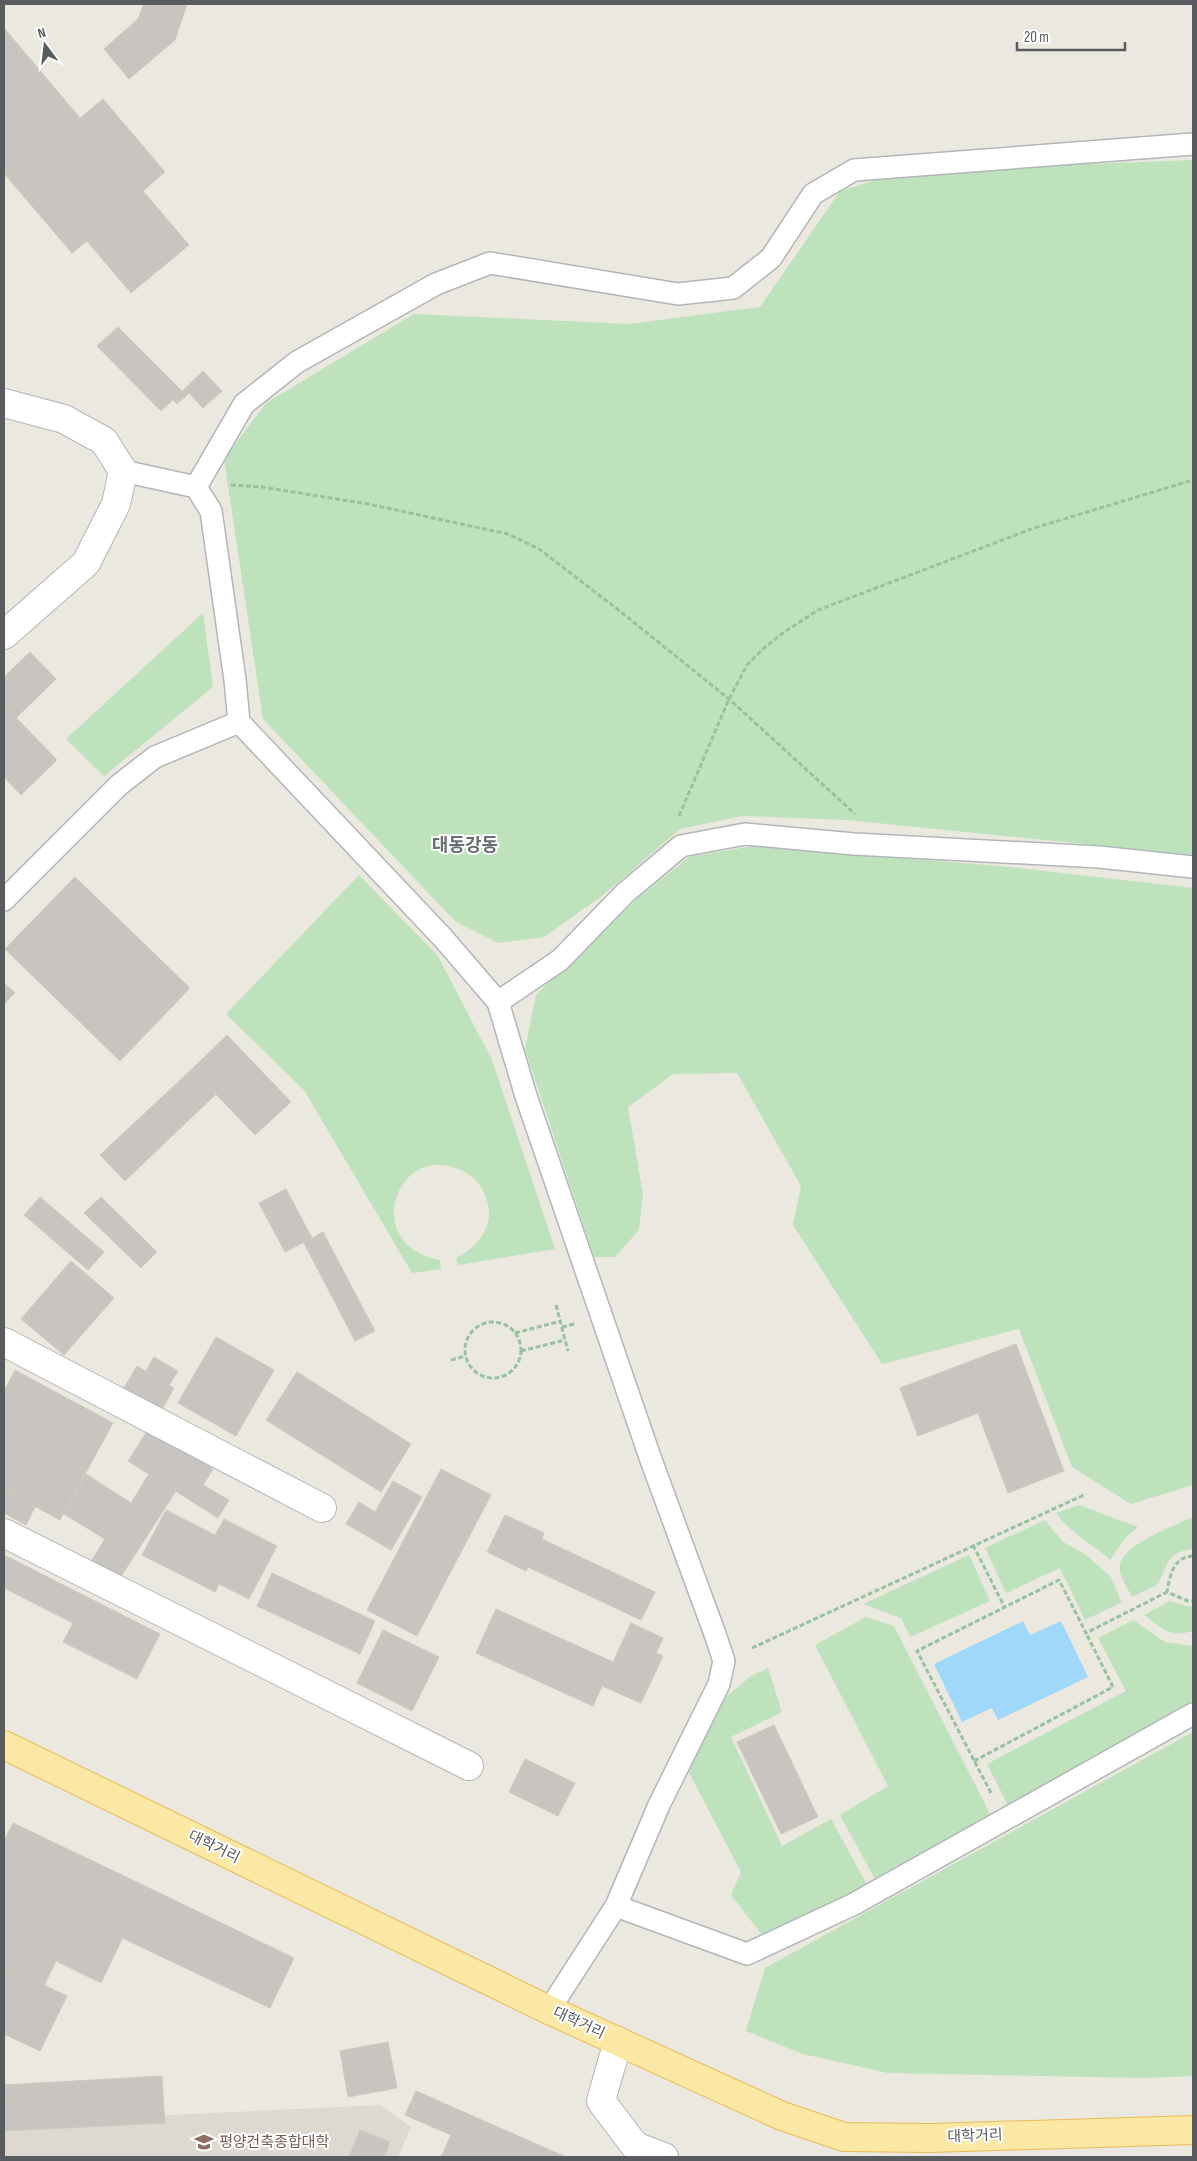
<svg xmlns="http://www.w3.org/2000/svg" width="1197" height="2161" viewBox="0 0 1197 2161" font-family="'Sofia Sans Condensed','Noto Sans KR',sans-serif">
<style>
.education{fill:#ddd9d1}
.green{fill:#bee2bc}
.water{fill:#a0d8fb}
.building{fill:#c8c4bf;stroke:#cfc9be}
.lines{fill:none;stroke-linecap:round;stroke-linejoin:round}
.lane-casing{stroke:#b2b6ba;stroke-width:24}
.street-casing{stroke:#b2b6ba;stroke-width:30}
.primary-casing{stroke:#eaba59;stroke-width:30}
.path{stroke:#96c2a0;stroke-width:3;stroke-dasharray:5 2.5;stroke-linecap:butt}
.lane{stroke:#fff;stroke-width:21}
.street{stroke:#fff;stroke-width:28}
.primary{stroke:#fbe8a4;stroke-width:28}
.labels{text-anchor:middle;dominant-baseline:central;stroke-width:4;stroke-linejoin:round;paint-order:stroke}
.street-label{font-size:15px;fill:#585c60;stroke:#fff}
.education-label{font-size:15px;fill:#785e54;stroke:#fff;text-anchor:start}
.quarter-label{font-size:18px;font-weight:bold;fill:#696e72;stroke:#fff}
</style>
<rect width="100%" height="100%" fill="#ebe8df"/>
<!-- education -->
<path class="education" d="M380 2105 411 2127 398 2157H4V2123Z"/>
<!-- green -->
<g class="green">
<path d="M1193 160V855L847 820 742 816 680 829 602 896 544 937 498 943 455 921 263 719 224 459 266 403 414 314 629 324 760 307 840 191 906 171Z"/>
<path d="M203 613 213 687 104 776 66 739Z"/>
<path d="M753 846 1000 866 1193 888V1485L1131 1504 1072 1467 1019 1329 882 1364 793 1225 801 1186 737 1073 673 1074 628 1107 643 1194 639 1230 615 1257H594L525 1049 536 995 638 898 689 857Z"/>
<path d="M359 875 438 956 492 1060 555 1249 458 1265 456 1258C471 1250 480 1242 487 1226 492 1212 487 1195 478 1183 471 1174 461 1169 449 1166 393 1153 364 1246 440 1260L441 1269 412 1273 304 1090 226 1014Z"/>
<path d="M1079 1505 1138 1527 1125 1538 1110 1560C1092 1543 1070 1533 1056 1513Z"/>
<path d="M1193 1517V1549C1165 1552 1169 1566 1157 1585L1132 1597C1128 1588 1118 1575 1120 1565 1124 1543 1175 1526 1193 1517Z"/>
<path d="M1045 1520 1063 1542 1085 1554 1110 1576 1122 1602 1085 1620 1060 1568 1006 1593 985 1548Z"/>
<path d="M969 1555 990 1601 910 1637 901 1618 863 1604Z"/>
<path d="M1170 1601 1186 1606H1193V1631C1169 1638 1163 1629 1144 1615Z"/>
<path d="M866 1617 894 1626 990 1814 876 1881 840 1815 888 1786 815 1645Z"/>
<path d="M1133 1620 1165 1642 1193 1646V1701L1008 1805 987 1764 1126 1691 1098 1638Z"/>
<path d="M768 1668 782 1712 731 1737 782 1846 831 1819 867 1885 847 1898 762 1935 731 1895 741 1872 686 1767 726 1697 751 1676Z"/>
<path d="M1193 1732V2076L1143 2078 888 2073 803 2054 746 2031 765 1968Z"/>
</g>
<!-- water -->
<path class="water" d="M1023 1621 1030 1635 1061 1621 1088 1677 998 1720 992 1708 962 1722 934 1664Z"/>
<!-- building -->
<g class="building">
<path d="M144 4H187L175 40 129 79 104 49 138 19Z"/>
<path d="M4 28 80 118 8 178 4 173Z"/>
<path d="M103 99 165 172 143 191 189 245 131 293 87 241 72 253 8 178Z"/>
<path d="M118 327 182 391 161 411 97 346Z"/>
<path d="M203 371 222 391 203 408 189 393 177 404 173 400Z"/>
<path d="M30 652 56 679 16 718 4 705V677Z"/>
<path d="M4 705 57 760 21 795 4 777Z"/>
<path d="M75 877 190 988 120 1061 5 949Z"/>
<path d="M4 983 15 993 4 1004Z"/>
<path d="M227 1035 291 1102 255 1135 192 1069Z"/>
<path d="M192 1069 216 1094 125 1181 100 1155Z"/>
<path d="M286 1189 312 1238 285 1252 259 1203Z"/>
<path d="M40 1197 104 1252 88 1270 24 1215Z"/>
<path d="M101 1197 157 1252 141 1268 84 1213Z"/>
<path d="M323 1232 375 1331 355 1341 304 1243Z"/>
<path d="M71 1261 114 1298 64 1355 21 1319Z"/>
<path d="M216 1337 274 1370 236 1436 178 1403Z"/>
<path d="M1016 1344 1064 1471 1008 1493 978 1413 918 1436 900 1388Z"/>
<path d="M154 1357 178 1371 169 1385 146 1371Z"/>
<path d="M137 1366 174 1388 161 1411 124 1388Z"/>
<path d="M15 1370 63 1396 10 1493 4 1490V1391Z"/>
<path d="M297 1372 411 1444 381 1492 266 1420Z"/>
<path d="M63 1396 113 1423 60 1520 10 1493Z"/>
<path d="M149 1428 213 1469 203 1485 229 1500 218 1518 128 1461Z"/>
<path d="M441 1469 491 1495 417 1636 367 1610Z"/>
<path d="M86 1474 131 1503 149 1474 176 1491 120 1578 92 1560 105 1539 64 1514Z"/>
<path d="M393 1481 422 1497 391 1550 346 1524 359 1502 375 1512Z"/>
<path d="M4 1490 35 1507 26 1525 4 1513Z"/>
<path d="M166 1510 215 1535 224 1519 277 1546 249 1599 219 1584 215 1592 142 1555Z"/>
<path d="M505 1515 544 1533 542 1539 655 1592 641 1620 528 1567 526 1571 487 1552Z"/>
<path d="M4 1555 87 1597 73 1623 4 1588Z"/>
<path d="M272 1573 375 1621 360 1654 257 1606Z"/>
<path d="M87 1597 160 1634 137 1679 63 1642Z"/>
<path d="M496 1609 613 1662 593 1706 476 1653Z"/>
<path d="M631 1623 663 1638 656 1653 663 1656 641 1703 602 1686Z"/>
<path d="M383 1630 439 1657 412 1711 357 1683Z"/>
<path d="M774 1725 818 1817 781 1834 737 1742Z"/>
<path d="M525 1759 575 1783 558 1816 509 1792Z"/>
<path d="M13 1823 147 1887 101 1983 56 1961 44 1986 4 1966V1841Z"/>
<path d="M147 1887 294 1958 270 2008 122 1938Z"/>
<path d="M4 1966 67 1996 40 2051 4 2034Z"/>
<path d="M388 2042 397 2088 348 2097 340 2051Z"/>
<path d="M162 2076 163 2094 4 2102V2085Z"/>
<path d="M416 2091 484 2121 468 2157H441L451 2135 405 2115Z"/>
<path d="M163 2094 165 2123 4 2131V2102Z"/>
<path d="M484 2121 566 2157H468Z"/>
<path d="M360 2130 390 2142 384 2157H349Z"/>
</g>
<g class="lines">
<!-- lane casing -->
<g class="lane-casing">
<g id="lane">
<path d="M123 471 196 487 211 511 235 680 239 722 443 938 498 1002 526 1096 651 1460 715 1634 724 1661 719 1684 659 1805 616 1906"/>
<path d="M196 487 244 404 297 362 436 284 490 263 678 294 733 288 771 258 813 194 854 170 1193 144"/>
<path d="M4 900 119 785 155 757 239 722"/>
<path d="M498 1002 560 960 625 893 681 846 745 834 854 844 1099 857 1193 867"/>
<path d="M549 2010 616 1906 747 1954 854 1904 1193 1714"/>
</g>
</g>
<!-- street casing -->
<g class="street-casing">
<g id="street">
<path d="M4 403 64 419 104 441 123 471 116 504 86 563 4 635"/>
<path d="M4 1342 322 1508"/>
<path d="M4 1533 469 1766"/>
<path d="M618 2041 601 2101 635 2146 664 2157"/>
</g>
</g>
<!-- primary casing -->
<g class="primary-casing">
<path id="primary" d="M4 1745 549 2010 782 2116 844 2137 931 2138 1193 2130"/>
</g>
<!-- path -->
<g class="path">
<path d="M231 485 262 487 368 504 508 534 539 549 616 608 729 699 855 814"/>
<path d="M679 816 729 699 747 665 763 649 783 633 818 610 1034 528 1193 480"/>
<path d="M556 1305 568 1351"/>
<circle cx="493" cy="1350" r="28"/>
<path d="M562 1327 574 1324"/>
<path d="M515 1333 561 1321"/>
<path d="M521 1351 565 1340"/>
<path d="M451 1360 466 1356"/>
<path d="M973 1545 1005 1608"/>
<path d="M1193 1556C1173 1557 1170 1575 1167 1592L1188 1601H1193"/>
<path d="M752 1648 1086 1494"/>
<path d="M974 1761 1113 1687 1086 1633"/>
<path d="M991 1793 917 1651 1059 1580 1086 1633 1167 1592"/>
</g>
<!-- lane -->
<use href="#lane" class="lane"/>
<!-- street -->
<use href="#street" class="street"/>
<!-- primary -->
<use href="#primary" class="primary"/>
</g>
<!-- icons -->
<defs>
<g id="university-bare" transform="scale(1.5)"><path d="M0-5L7-2L0 1L-7-2ZM-4 1L0 2.5L4 1V4Q0 6-4 4Z" fill="#8d6e63" stroke="#fff" stroke-width="2.5" paint-order="stroke"/></g>
</defs>
<g fill-rule="evenodd">
<use href="#university-bare" x="204" y="2142"/>
</g>
<g class="labels">
<!-- street labels -->
<g class="street-label">
<text transform="translate(214 1847) rotate(26)">대학거리</text>
<text transform="translate(579 2023) rotate(25)">대학거리</text>
<text transform="translate(975 2136) rotate(-2)">대학거리</text>
</g>
<!-- education labels -->
<g class="education-label">
<text x="219" y="2142">평양건축종합대학</text>
</g>
<!-- quarter labels -->
<g class="quarter-label">
<text x="465" y="845">대동강동</text>
</g>
</g>
<!-- border -->
<rect width="1197" height="2161" fill="none" stroke="#585c60" stroke-width="10"/>
<!-- north arrow -->
<g transform="translate(45 45) rotate(345)" stroke="#ffffff" stroke-width="4" paint-order="stroke">
<path d="M0-4L9 19L0 12L-9 19Z" fill="#585c60"/>
<text y="-8" font-size="14" font-weight="bold" text-anchor="middle" fill="#585c60">N</text>
</g>
<!-- scale -->
<path d="M1017 42v8h108v-8" fill="none" stroke="#585c60" stroke-width="2.5"/>
<text x="1024" y="42" font-size="15" fill="#585c60" stroke="#ffffff" stroke-width="4" paint-order="stroke">20 m</text>
</svg>
